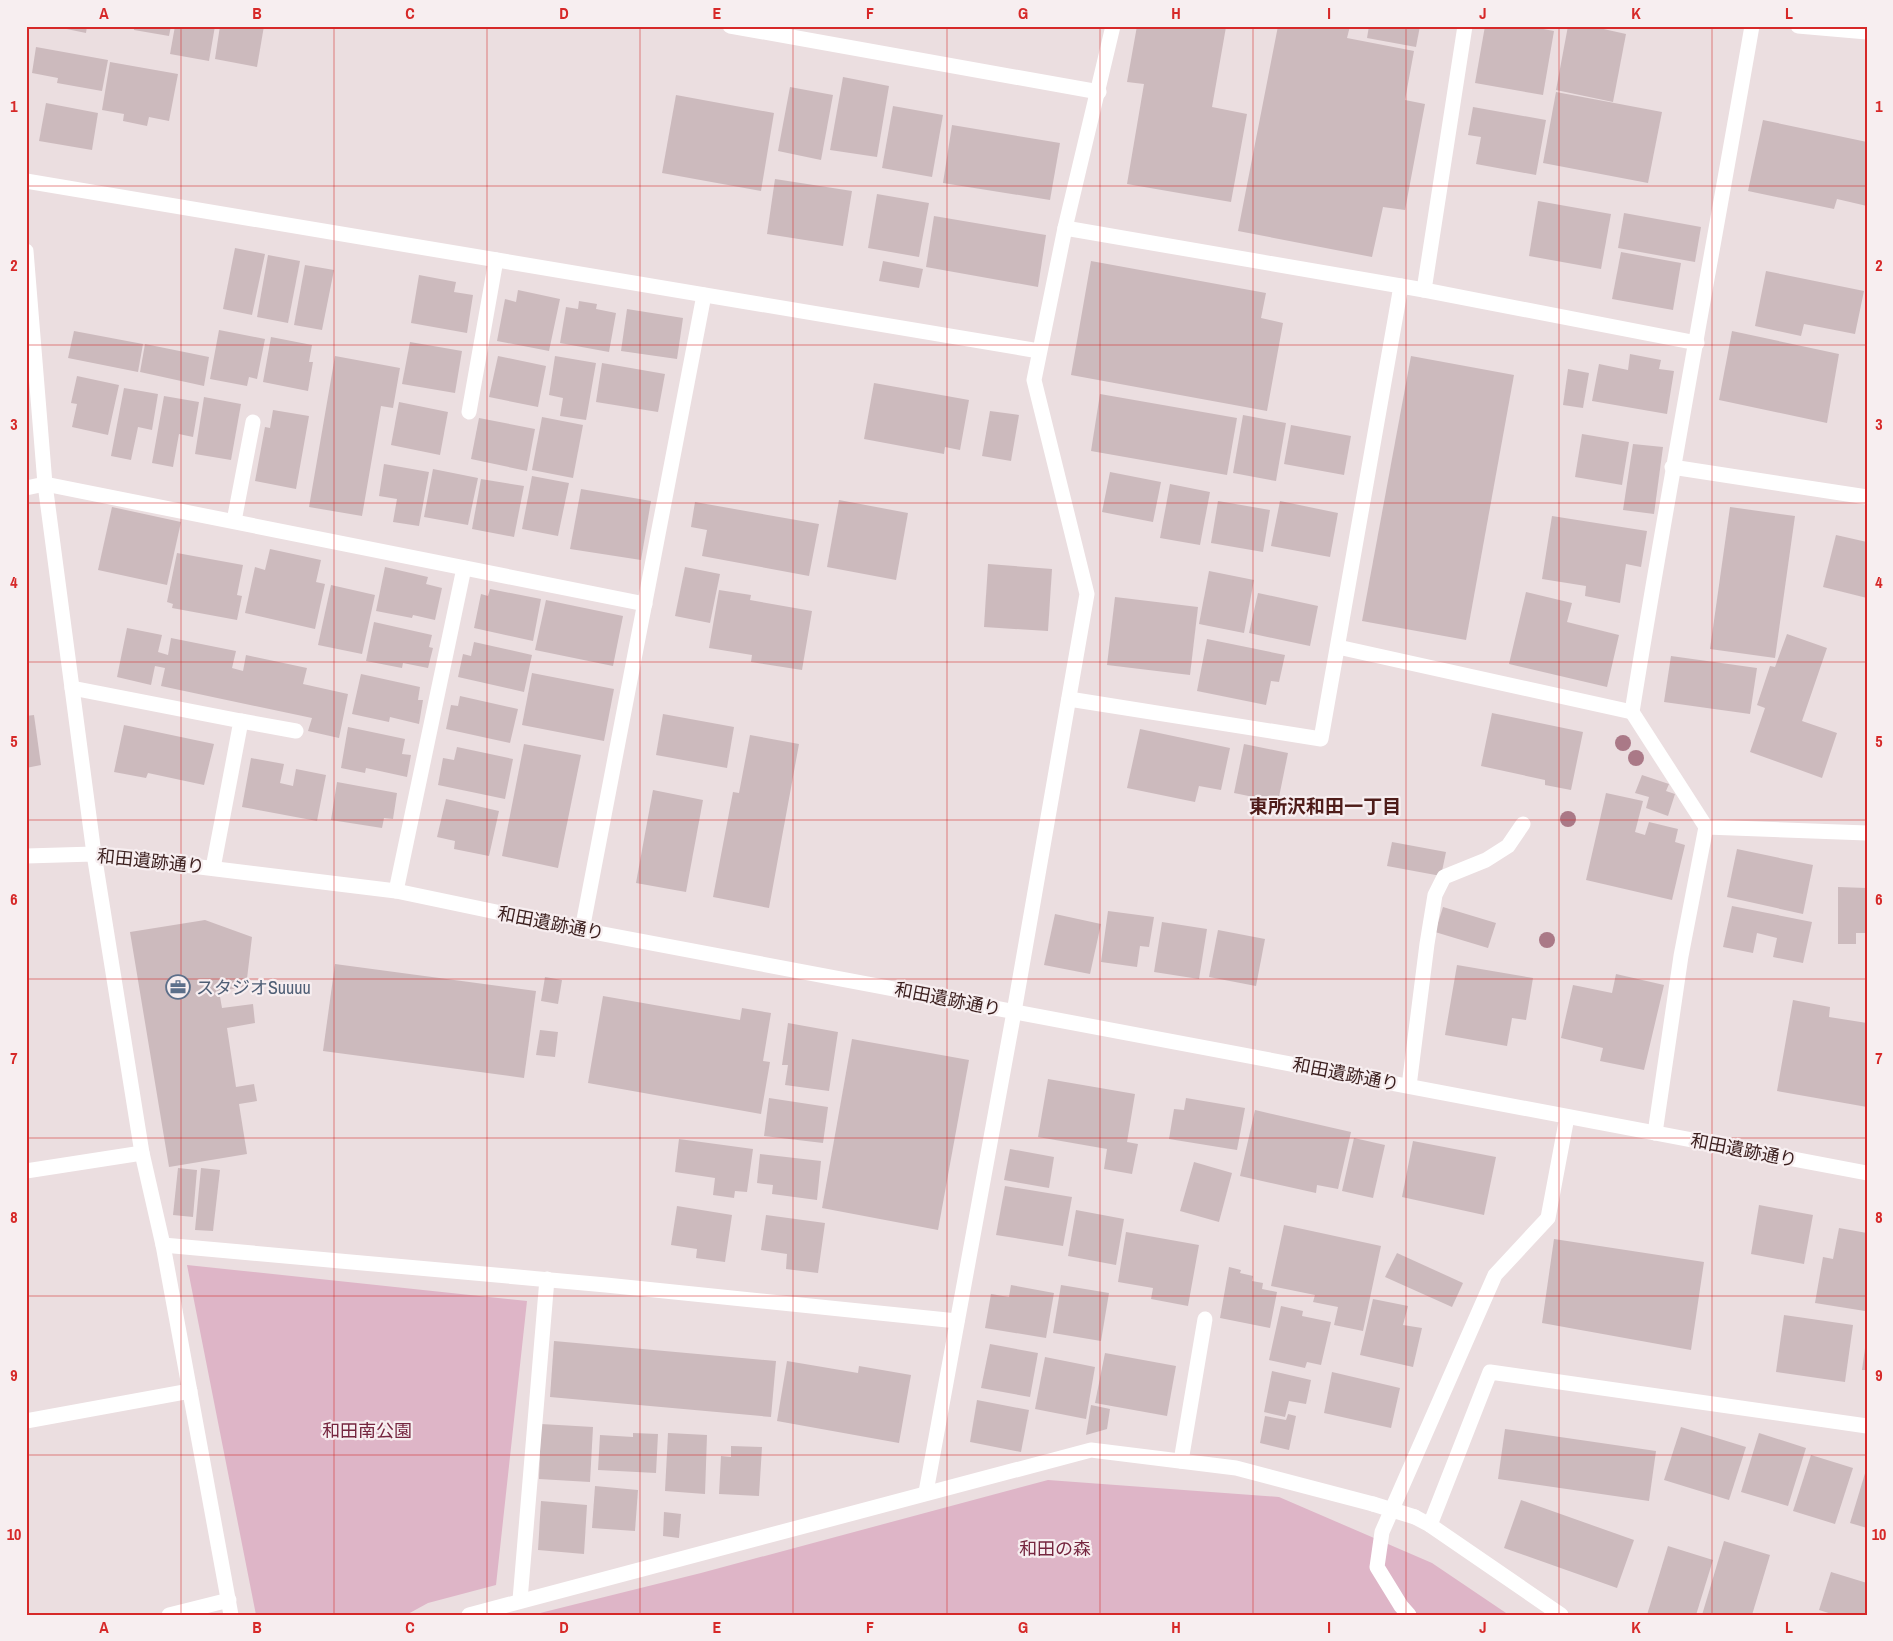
<svg xmlns="http://www.w3.org/2000/svg" width="1893" height="1641" viewBox="0 0 1893 1641" font-family="'Archivo Narrow','Noto Sans JP',sans-serif">
<style>
.green{fill:#deb5c7}
.building{fill:#ccbabd}
.lines{fill:none;stroke-linecap:round;stroke-linejoin:round}
.minor{stroke:#fff;stroke-width:15}
.minor-bridge{stroke:#fff;stroke-width:15}
.tree{fill:#aa7987}
.grid{fill:none;stroke:#d62828;stroke-width:1;stroke-opacity:0.55}
.labels{text-anchor:middle;dominant-baseline:central;stroke-width:4.5;stroke-linejoin:round;paint-order:stroke}
.street-label{font-size:18px;fill:#3b1f1e;stroke:#f7eef0}
.service-label{font-size:18px;fill:#4e5e75;stroke:#f7eef0;text-anchor:start}
.park-label{font-size:18px;fill:#75263f;stroke:#f7eef0}
.neighbourhood-label{font-size:19px;font-weight:bold;fill:#4e1c19;stroke:#f7eef0}
.neatline{fill:none;stroke:#d62828;stroke-width:2}
.grid-label{font-size:16px;text-anchor:middle;font-weight:bold;fill:#d62828}
</style>
<rect width="100%" height="100%" fill="#ebdee0"/>
<!-- green -->
<g class="green">
<path d="M187 1265 527 1301 496 1585 428 1603 406 1615H256Z"/>
<path d="M1048 1480 1279 1497 1432 1563 1509 1615H532L701 1573Z"/>
</g>
<!-- building -->
<g class="building">
<path d="M52 26H87L86 33Z"/>
<path d="M134 26H171L169 36 134 30Z"/>
<path d="M175 26H215L209 61 170 54Z"/>
<path d="M220 26H264L257 67 215 59Z"/>
<path d="M1137 26 1226 27 1212 107 1247 114 1231 202 1127 184 1144 84 1127 82Z"/>
<path d="M1278 26H1350L1347 38 1414 51 1405 100 1425 104 1405 210 1383 207 1372 257 1238 231Z"/>
<path d="M1369 26H1420L1416 47 1367 38Z"/>
<path d="M1485 26H1527L1554 31 1543 95 1475 83Z"/>
<path d="M1568 26H1590L1626 34 1613 102 1556 90Z"/>
<path d="M36 47 108 60 102 91 57 83 58 78 32 73Z"/>
<path d="M110 62 178 74 169 121 149 117 147 126 123 121 124 114 102 110Z"/>
<path d="M843 77 889 86 877 157 830 150Z"/>
<path d="M790 87 833 95 821 160 778 151Z"/>
<path d="M1556 92 1662 112 1648 183 1543 163Z"/>
<path d="M676 95 774 113 761 191 662 173Z"/>
<path d="M46 103 98 113 92 150 39 141Z"/>
<path d="M893 106 943 115 932 177 882 168Z"/>
<path d="M1473 107 1546 120 1536 175 1476 164 1481 137 1468 135Z"/>
<path d="M1763 120 1867 142V206L1837 199 1834 209 1748 191Z"/>
<path d="M952 125 1060 143 1050 200 943 183Z"/>
<path d="M775 179 852 191 843 246 767 234Z"/>
<path d="M877 194 929 203 919 257 868 248Z"/>
<path d="M1538 201 1611 214 1601 269 1529 256Z"/>
<path d="M1624 213 1701 227 1695 262 1618 248Z"/>
<path d="M934 216 1046 235 1038 287 926 267Z"/>
<path d="M235 248 265 254 252 315 223 309Z"/>
<path d="M1621 252 1681 263 1673 310 1612 299Z"/>
<path d="M268 255 300 261 288 323 257 317Z"/>
<path d="M883 261 923 269 919 288 879 281Z"/>
<path d="M1091 261 1266 293 1261 318 1283 323 1267 411 1071 375Z"/>
<path d="M305 265 334 270 322 330 294 325Z"/>
<path d="M1766 271 1864 291 1855 334 1804 324 1801 336 1755 326Z"/>
<path d="M419 275 456 282 454 292 473 295 467 333 411 323Z"/>
<path d="M518 290 560 299 549 351 497 341 505 299 516 302Z"/>
<path d="M579 301 597 304 596 309 616 313 609 352 560 343 566 307 578 309Z"/>
<path d="M627 309 683 318 677 359 621 351Z"/>
<path d="M219 330 265 339 257 379 249 377 247 386 210 379Z"/>
<path d="M74 331 143 344 138 372 68 358Z"/>
<path d="M1732 331 1839 354 1827 423 1719 400Z"/>
<path d="M271 337 312 345 309 362H313L308 391 263 382Z"/>
<path d="M410 342 462 351 455 393 402 384Z"/>
<path d="M145 344 209 357 204 386 140 372Z"/>
<path d="M1630 354 1661 360 1659 369 1674 371 1667 414 1592 401 1599 364 1628 370Z"/>
<path d="M335 356 400 368 393 408 381 406 362 516 309 507Z"/>
<path d="M498 356 546 366 538 407 489 397Z"/>
<path d="M555 356 596 363 586 420 560 416 563 398 549 395Z"/>
<path d="M1411 356 1514 375 1466 640 1362 621Z"/>
<path d="M602 363 665 374 658 412 596 402Z"/>
<path d="M1568 369 1589 373 1583 408 1563 405Z"/>
<path d="M77 376 119 385 108 435 72 427 77 404 71 403Z"/>
<path d="M874 383 969 400 960 450 945 447 944 454 864 439Z"/>
<path d="M124 388 158 394 152 430 138 427 131 460 111 456Z"/>
<path d="M1100 394 1237 418 1227 475 1091 451Z"/>
<path d="M164 396 199 402 193 437 179 434 173 467 152 463Z"/>
<path d="M204 397 241 404 231 460 195 454Z"/>
<path d="M399 402 448 412 440 455 391 445Z"/>
<path d="M273 410 309 416 296 489 255 481 265 427 270 428Z"/>
<path d="M990 411 1019 415 1011 461 982 456Z"/>
<path d="M1243 415 1286 423 1276 481 1233 473Z"/>
<path d="M542 417 583 425 573 478 532 470Z"/>
<path d="M479 418 535 429 527 471 471 459Z"/>
<path d="M1291 425 1351 436 1344 475 1284 464Z"/>
<path d="M1582 434 1629 442 1622 485 1575 477Z"/>
<path d="M1633 444 1663 447 1654 514 1623 510Z"/>
<path d="M384 464 429 472 419 526 393 522 397 499 379 496Z"/>
<path d="M433 469 478 478 468 525 424 517Z"/>
<path d="M1110 472 1161 482 1153 522 1102 512Z"/>
<path d="M532 476 569 483 558 536 522 529Z"/>
<path d="M481 479 524 486 514 537 472 529Z"/>
<path d="M1170 484 1210 492 1200 545 1160 538Z"/>
<path d="M581 489 651 501 641 560 570 549Z"/>
<path d="M839 500 908 513 896 580 827 567Z"/>
<path d="M1218 501 1270 510 1263 552 1211 543Z"/>
<path d="M1280 501 1338 513 1330 557 1271 546Z"/>
<path d="M695 502 819 524 809 576 702 556 707 530 691 527Z"/>
<path d="M112 507 181 522 167 585 98 570Z"/>
<path d="M1730 507 1795 516 1775 658 1710 649Z"/>
<path d="M1552 516 1647 531 1641 567 1626 564 1620 603 1585 596 1586 586 1542 579Z"/>
<path d="M1836 535 1867 542V598L1823 587Z"/>
<path d="M270 549 321 560 316 582 325 584 315 629 245 613 255 567 265 570Z"/>
<path d="M177 553 243 565 237 595 242 596 237 620 172 608 173 604 167 602Z"/>
<path d="M988 564 1052 569 1048 631 984 627Z"/>
<path d="M385 567 428 577 426 584 442 588 435 620 413 615 412 618 376 611Z"/>
<path d="M685 567 720 574 710 623 675 616Z"/>
<path d="M1209 571 1254 580 1244 633 1199 624Z"/>
<path d="M331 585 375 595 362 654 318 645Z"/>
<path d="M490 589 541 599 533 641 474 628 481 594 488 596Z"/>
<path d="M719 590 751 595 750 600 812 611 802 670 751 662 752 655 709 648Z"/>
<path d="M1526 592 1572 603 1567 622 1619 635 1607 687 1509 664Z"/>
<path d="M1258 593 1318 606 1310 646 1249 633Z"/>
<path d="M1115 597 1198 607 1190 675 1107 665Z"/>
<path d="M546 600 623 616 613 666 535 650Z"/>
<path d="M374 622 432 635 429 647 433 648 428 668 403 663 402 668 366 661Z"/>
<path d="M127 628 162 635 158 652 168 655 171 638 236 651 232 668 243 671 246 655 307 668 303 684 348 694 339 738 308 731 312 718 161 686 165 668 155 666 151 685 117 677Z"/>
<path d="M1787 634 1827 648 1802 721 1837 733 1822 778 1750 752 1765 708 1757 705 1770 666 1775 667Z"/>
<path d="M1207 639 1285 655 1279 682 1271 681 1266 705 1197 691Z"/>
<path d="M474 642 532 655 524 692 458 677 463 654 471 656Z"/>
<path d="M1671 656 1757 668 1750 714 1664 702Z"/>
<path d="M532 673 614 689 604 741 522 725Z"/>
<path d="M361 674 420 687 418 700H423L419 724 390 717 389 722 352 714Z"/>
<path d="M460 696 518 709 510 743 446 729 451 705 458 706Z"/>
<path d="M1492 713 1583 732 1571 790 1545 785V780L1481 766Z"/>
<path d="M663 714 734 727 727 768 656 755Z"/>
<path d="M34 715 41 765 26 768V716Z"/>
<path d="M124 725 214 744 204 785 148 773 146 778 114 772Z"/>
<path d="M348 727 405 739 402 754 411 755 407 777 366 768 365 773 341 768Z"/>
<path d="M1140 729 1230 748 1221 790 1199 786 1195 802 1127 788Z"/>
<path d="M750 735 799 744 769 908 713 897 733 792 739 793Z"/>
<path d="M524 744 581 755 558 868 502 856Z"/>
<path d="M1244 744 1288 753 1278 802 1234 793Z"/>
<path d="M457 747 513 759 505 799 438 785 443 758 454 760Z"/>
<path d="M251 758 284 764 280 783 293 786 296 769 326 775 317 821 242 807Z"/>
<path d="M1642 775 1669 784 1666 791 1675 794 1668 816 1646 808 1649 797 1635 793Z"/>
<path d="M337 782 397 793 393 819 384 818 382 828 331 820Z"/>
<path d="M653 790 703 800 686 892 636 883Z"/>
<path d="M1606 793 1643 801 1635 832 1645 835 1649 822 1678 829 1675 842 1685 845 1672 900 1586 880Z"/>
<path d="M446 799 499 811 489 856 454 849 455 841 437 837Z"/>
<path d="M1392 842 1446 852 1441 876 1387 866Z"/>
<path d="M1737 849 1813 865 1803 914 1727 897Z"/>
<path d="M1838 887 1867 888V933H1856V944H1838Z"/>
<path d="M1732 906 1812 922 1803 963 1773 957 1777 938 1757 933 1753 953 1723 947Z"/>
<path d="M1443 907 1496 923 1488 948 1435 932Z"/>
<path d="M1108 911 1154 917 1149 947 1140 946 1137 967 1101 962Z"/>
<path d="M1055 914 1101 924 1090 974 1044 965Z"/>
<path d="M205 920 252 937 246 987 219 991 222 1008 253 1004 255 1023 227 1028 236 1087 254 1084 257 1101 239 1104 247 1154 169 1167 130 932Z"/>
<path d="M1162 922 1207 929 1199 979 1154 972Z"/>
<path d="M1218 930 1265 939 1256 986 1209 977Z"/>
<path d="M335 964 536 991 524 1078 323 1051Z"/>
<path d="M1457 965 1533 978 1526 1020 1512 1018 1507 1046 1445 1035Z"/>
<path d="M1616 974 1664 985 1644 1070 1600 1061 1603 1048 1561 1038 1573 985 1612 993Z"/>
<path d="M545 977 562 980 558 1004 541 1001Z"/>
<path d="M603 996 740 1020 742 1008 771 1013 763 1061 770 1062 761 1114 588 1083Z"/>
<path d="M1793 1000 1830 1007 1829 1017 1867 1023V1107L1777 1091Z"/>
<path d="M788 1023 838 1032 829 1091 785 1085 788 1065H782Z"/>
<path d="M540 1030 558 1032 555 1057 536 1055Z"/>
<path d="M852 1039 969 1060 938 1230 822 1208Z"/>
<path d="M1048 1079 1135 1094 1127 1142 1138 1144 1132 1174 1104 1169 1107 1149 1038 1137Z"/>
<path d="M769 1098 828 1107 823 1143 764 1136Z"/>
<path d="M1186 1098 1245 1108 1237 1150 1169 1139 1174 1109 1184 1110Z"/>
<path d="M1255 1110 1351 1132 1338 1189 1317 1185 1316 1193 1240 1176Z"/>
<path d="M1354 1138 1385 1145 1373 1198 1342 1191Z"/>
<path d="M679 1139 753 1149 747 1192 735 1191 734 1198 713 1195 715 1178 675 1172Z"/>
<path d="M1413 1141 1496 1157 1484 1215 1402 1197Z"/>
<path d="M1010 1149 1054 1157 1049 1188 1004 1180Z"/>
<path d="M760 1154 821 1161 817 1200 772 1194 773 1185 757 1183Z"/>
<path d="M1194 1162 1232 1173 1219 1222 1180 1211Z"/>
<path d="M178 1168 197 1170 193 1217 173 1215Z"/>
<path d="M201 1168 220 1170 213 1231 195 1230Z"/>
<path d="M1005 1186 1072 1197 1063 1246 996 1235Z"/>
<path d="M1759 1205 1813 1215 1804 1264 1751 1254Z"/>
<path d="M677 1206 732 1215 725 1262 696 1258 697 1249 671 1245Z"/>
<path d="M1076 1210 1124 1219 1116 1265 1068 1256Z"/>
<path d="M766 1215 825 1223 818 1273 786 1269 787 1254 761 1250Z"/>
<path d="M1284 1225 1381 1246 1363 1331 1334 1325 1338 1307 1313 1302 1315 1295 1271 1286Z"/>
<path d="M1839 1228 1867 1233V1300L1865 1311 1815 1303 1823 1257 1833 1259Z"/>
<path d="M1126 1232 1199 1245 1188 1306 1151 1299 1153 1288 1118 1282Z"/>
<path d="M1554 1239 1704 1262 1691 1350 1542 1323Z"/>
<path d="M1397 1253 1463 1283 1452 1307 1385 1277Z"/>
<path d="M1229 1267 1241 1270 1240 1273 1253 1276 1252 1281 1263 1283 1262 1289 1277 1292 1270 1328 1220 1318Z"/>
<path d="M1011 1285 1054 1293 1046 1338 985 1328 991 1294 1009 1297Z"/>
<path d="M1061 1285 1109 1293 1101 1341 1053 1333Z"/>
<path d="M1373 1299 1408 1306 1403 1325 1422 1328 1413 1367 1360 1355Z"/>
<path d="M1281 1306 1303 1311 1302 1316 1331 1322 1321 1365 1307 1362 1305 1368 1269 1360Z"/>
<path d="M1784 1315 1853 1325 1845 1382 1776 1372Z"/>
<path d="M554 1341 776 1361 771 1417 550 1397Z"/>
<path d="M1866 1341H1867V1370H1862Z"/>
<path d="M990 1344 1038 1353 1030 1397 981 1388Z"/>
<path d="M1105 1353 1176 1366 1167 1416 1095 1403Z"/>
<path d="M1045 1357 1095 1367 1086 1419 1035 1409Z"/>
<path d="M787 1361 858 1373 859 1366 911 1375 899 1443 777 1421Z"/>
<path d="M1272 1371 1311 1380 1306 1404 1289 1401 1285 1417 1264 1412Z"/>
<path d="M1332 1372 1400 1388 1391 1428 1324 1413Z"/>
<path d="M977 1400 1029 1410 1021 1452 970 1442Z"/>
<path d="M1091 1405 1110 1409 1107 1429 1086 1435Z"/>
<path d="M1288 1414 1296 1416 1289 1450 1260 1443 1265 1416 1286 1420Z"/>
<path d="M541 1424 593 1427 590 1482 539 1479Z"/>
<path d="M1681 1427 1746 1447 1729 1500 1664 1480Z"/>
<path d="M1505 1429 1656 1451 1649 1501 1498 1479Z"/>
<path d="M633 1433 658 1434 656 1473 598 1470 600 1435 633 1437Z"/>
<path d="M668 1433 707 1435 705 1494 665 1491Z"/>
<path d="M1759 1433 1806 1448 1788 1506 1741 1492Z"/>
<path d="M731 1446 762 1447 759 1496 719 1494 721 1456 731 1457Z"/>
<path d="M1811 1455 1853 1468 1835 1524 1793 1511Z"/>
<path d="M1866 1470H1867V1528L1850 1523Z"/>
<path d="M595 1486 638 1490 635 1531 592 1528Z"/>
<path d="M1521 1500 1634 1540 1617 1588 1504 1548Z"/>
<path d="M541 1501 587 1505 584 1554 538 1550Z"/>
<path d="M664 1512 681 1514 679 1538 663 1536Z"/>
<path d="M1724 1541 1770 1555 1752 1615H1702Z"/>
<path d="M1668 1546 1713 1560 1696 1615H1647Z"/>
<path d="M1831 1572 1867 1583V1615H1835L1819 1610Z"/>
</g>
<g class="lines">
<!-- minor -->
<g class="minor">
<path d="M730 26 1099 92"/>
<path d="M1798 26 1867 32"/>
<path d="M26 181 1039 351"/>
<path d="M1065 228 1424 290 1697 343"/>
<path d="M26 251 45 484 94 854 142 1153 163 1245 231 1615"/>
<path d="M1424 290 1465 26"/>
<path d="M469 412 496 260"/>
<path d="M1672 467 1867 497"/>
<path d="M26 488 45 484 645 604"/>
<path d="M234 521 253 422"/>
<path d="M1338 647 1632 712"/>
<path d="M72 688 241 721 213 868"/>
<path d="M1069 699 1321 739 1401 286"/>
<path d="M241 721 296 731"/>
<path d="M1706 827 1867 833"/>
<path d="M26 856 94 854 396 891 582 930 1867 1173"/>
<path d="M396 891 464 568"/>
<path d="M582 930 704 295"/>
<path d="M1409 1086 1427 944 1435 895 1444 877 1486 860 1508 846 1523 824"/>
<path d="M1655 1133 1681 956 1706 827 1632 712C1669 483 1712 255 1752 26"/>
<path d="M26 1171 142 1153"/>
<path d="M163 1245 606 1285 957 1321"/>
<path d="M26 1421 190 1391"/>
<path d="M1181 1461 1205 1319"/>
<path d="M926 1492 1014 1012 1087 594 1034 380 1065 228 1113 26"/>
<path d="M1415 1517 1430 1525 1490 1372 1867 1426"/>
<path d="M1430 1525 1561 1615"/>
<path d="M520 1600 547 1279"/>
<path d="M169 1615 229 1600"/>
<path d="M469 1615 1091 1450 1236 1468 1373 1504"/>
<path d="M1409 1615 1401 1606 1377 1567 1382 1532 1495 1275 1548 1218 1567 1117"/>
</g>
<!-- minor-bridge -->
<path class="minor-bridge" d="M1373 1504 1415 1517"/>
</g>
<!-- trees -->
<g class="tree">
<circle cx="1623" cy="743" r="8"/>
<circle cx="1636" cy="758" r="8"/>
<circle cx="1568" cy="819" r="8"/>
<circle cx="1547" cy="940" r="8"/>
</g>
<!-- grid -->
<path class="grid" d="M181 26V1615M334 26V1615M487 26V1615M640 26V1615M793 26V1615M947 26V1615M1100 26V1615M1253 26V1615M1406 26V1615M1559 26V1615M1712 26V1615M26 186H1867M26 345H1867M26 503H1867M26 662H1867M26 820H1867M26 979H1867M26 1138H1867M26 1296H1867M26 1455H1867"/>
<!-- icons -->
<defs>
<g id="office-ring" transform="scale(1.25)"><circle r="9.5" fill="#f7eef0" stroke="#5c6f8a" stroke-width="1.5"/><path d="M-6-3h4V-5.5h4V-3h4V5H-6ZM-1-4.5V-3h2v-1.5ZM-6 0V1H6V0Z" fill="#5c6f8a"/></g>
</defs>
<g fill-rule="evenodd">
<use href="#office-ring" x="178" y="987"/>
</g>
<g class="labels">
<!-- street labels -->
<g class="street-label">
<text transform="translate(151 861) rotate(6)">和田遺跡通り</text>
<text transform="translate(551 923) rotate(11)">和田遺跡通り</text>
<text transform="translate(948 999) rotate(11)">和田遺跡通り</text>
<text transform="translate(1346 1074) rotate(11)">和田遺跡通り</text>
<text transform="translate(1744 1150) rotate(11)">和田遺跡通り</text>
</g>
<!-- service labels -->
<g class="service-label">
<text x="196" y="987">スタジオSuuuu</text>
</g>
<!-- park labels -->
<g class="park-label">
<text x="367" y="1430">和田南公園</text>
<text x="1055" y="1548">和田の森</text>
</g>
<!-- neighbourhood labels -->
<g class="neighbourhood-label">
<text x="1325" y="806">東所沢和田一丁目</text>
</g>
</g>
<!-- border -->
<rect width="1893" height="1641" fill="none" stroke="#f7eef0" stroke-width="55"/>
<rect x="28" y="28" width="1838" height="1586" class="neatline"/>
<g class="grid-label">
<text x="104" y="19">A</text>
<text x="257" y="19">B</text>
<text x="410" y="19">C</text>
<text x="564" y="19">D</text>
<text x="717" y="19">E</text>
<text x="870" y="19">F</text>
<text x="1023" y="19">G</text>
<text x="1176" y="19">H</text>
<text x="1329" y="19">I</text>
<text x="1483" y="19">J</text>
<text x="1636" y="19">K</text>
<text x="1789" y="19">L</text>
<text x="14" y="112">1</text>
<text x="1879" y="112">1</text>
<text x="14" y="271">2</text>
<text x="1879" y="271">2</text>
<text x="14" y="430">3</text>
<text x="1879" y="430">3</text>
<text x="14" y="588">4</text>
<text x="1879" y="588">4</text>
<text x="14" y="747">5</text>
<text x="1879" y="747">5</text>
<text x="14" y="905">6</text>
<text x="1879" y="905">6</text>
<text x="14" y="1064">7</text>
<text x="1879" y="1064">7</text>
<text x="14" y="1223">8</text>
<text x="1879" y="1223">8</text>
<text x="14" y="1381">9</text>
<text x="1879" y="1381">9</text>
<text x="14" y="1540">10</text>
<text x="1879" y="1540">10</text>
<text x="104" y="1633">A</text>
<text x="257" y="1633">B</text>
<text x="410" y="1633">C</text>
<text x="564" y="1633">D</text>
<text x="717" y="1633">E</text>
<text x="870" y="1633">F</text>
<text x="1023" y="1633">G</text>
<text x="1176" y="1633">H</text>
<text x="1329" y="1633">I</text>
<text x="1483" y="1633">J</text>
<text x="1636" y="1633">K</text>
<text x="1789" y="1633">L</text>
</g>
</svg>
